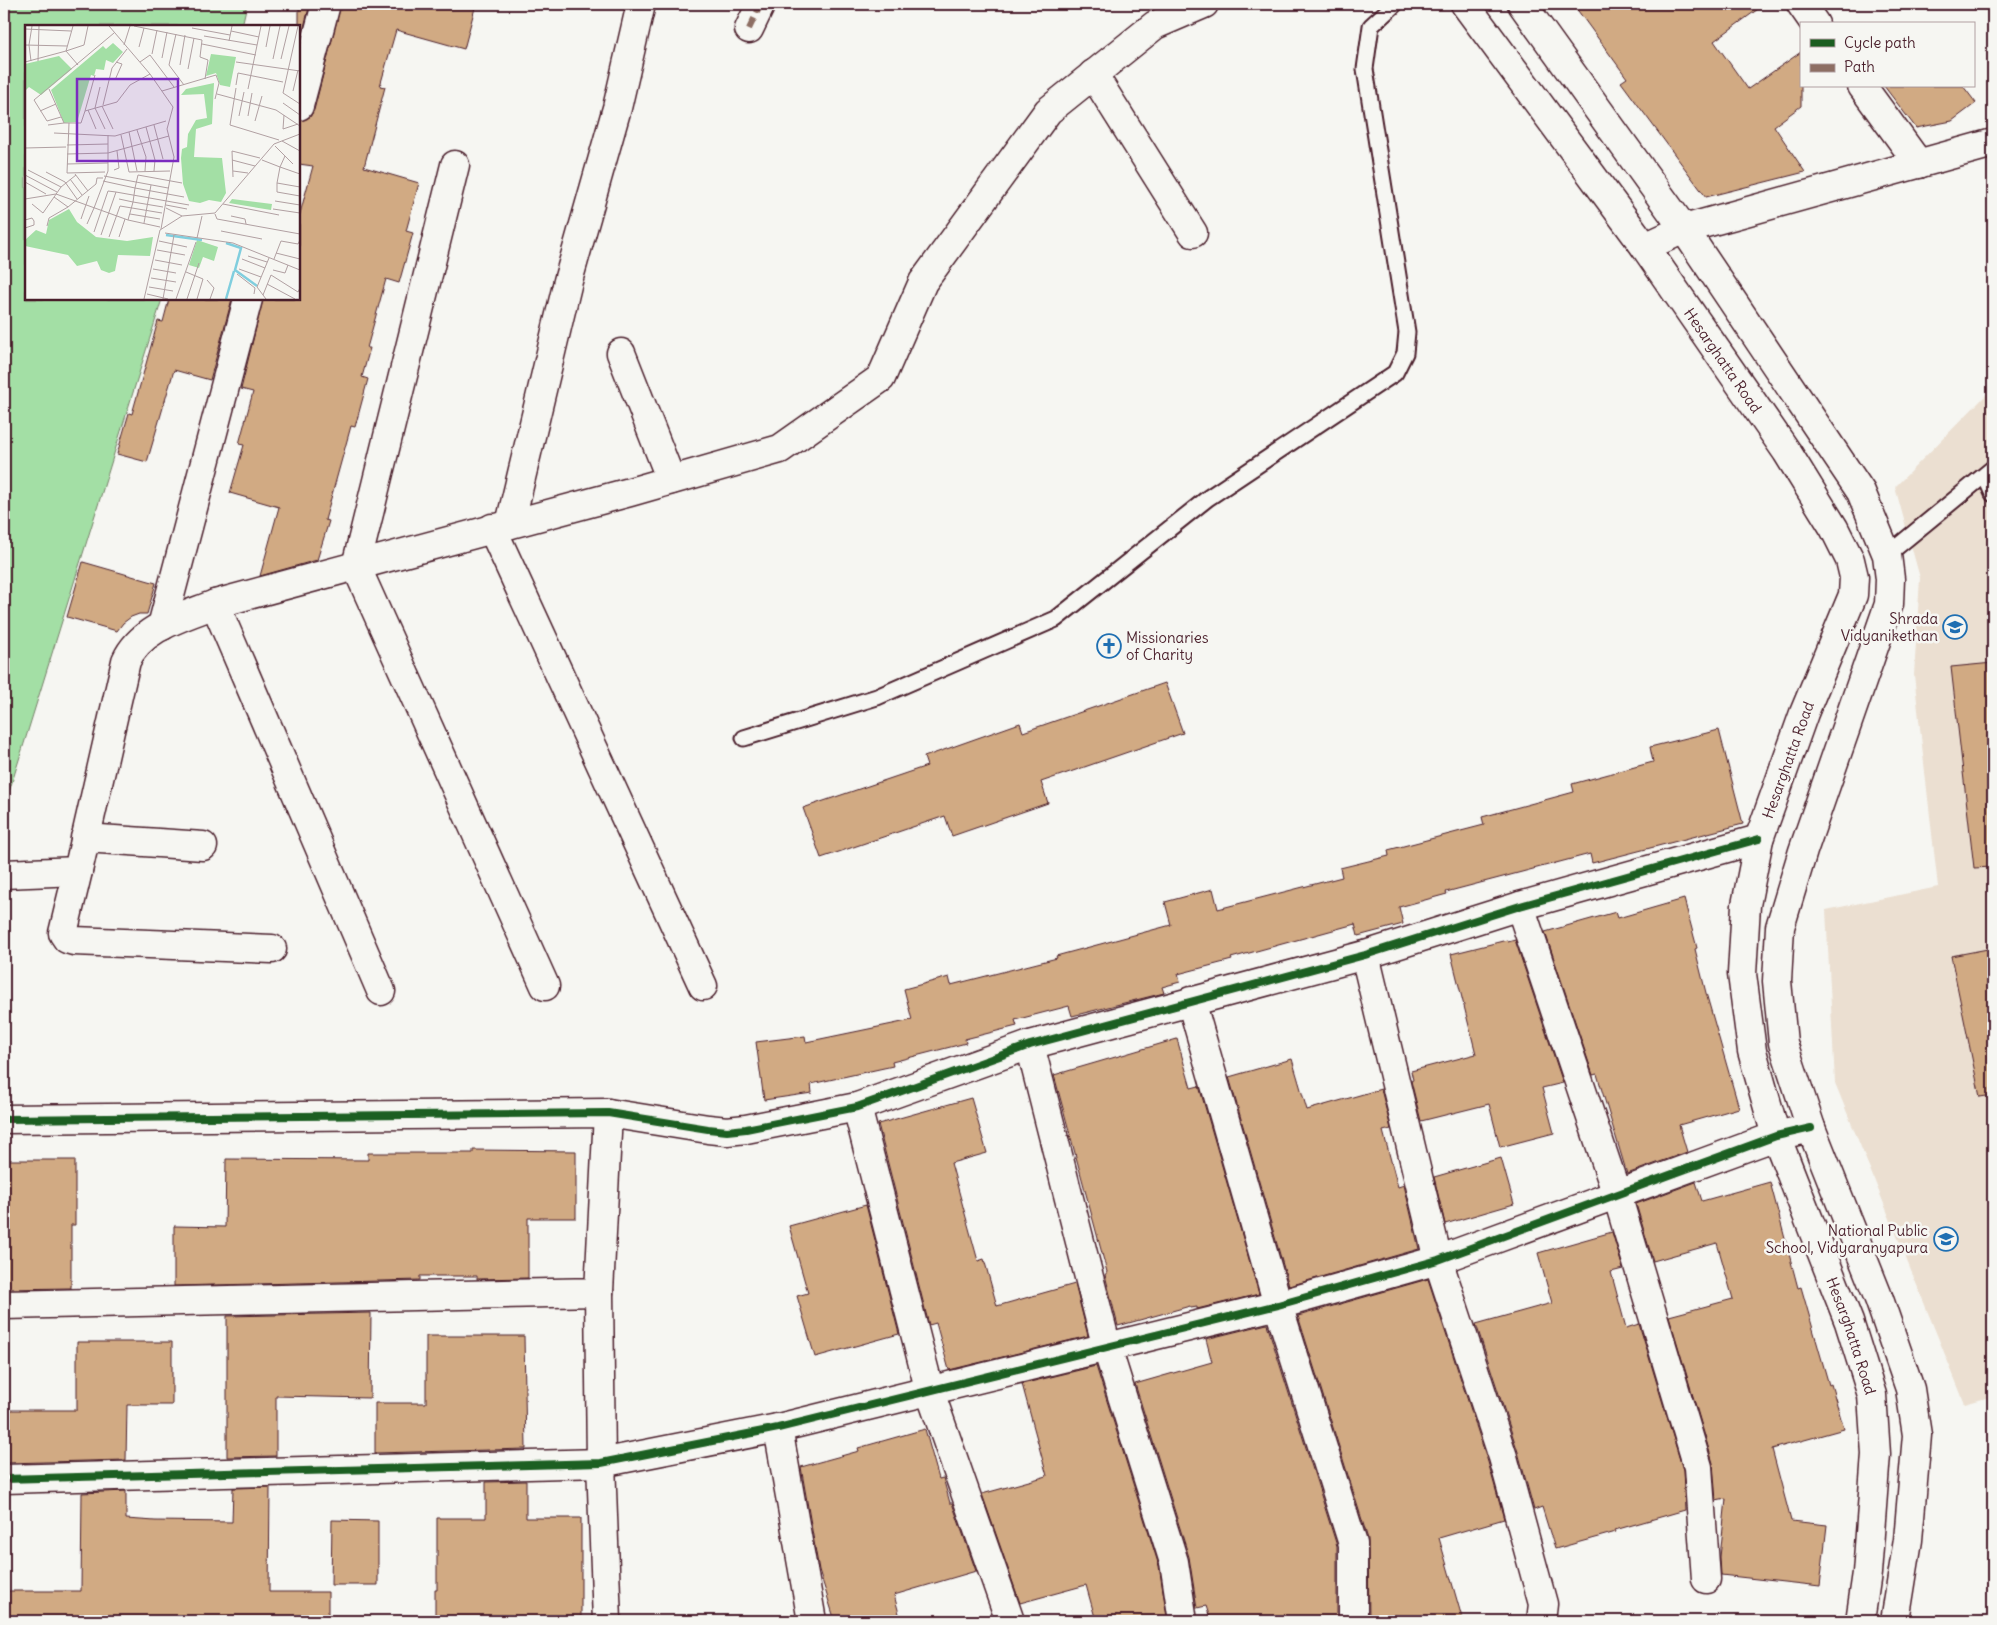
<svg xmlns="http://www.w3.org/2000/svg" width="1997" height="1625" viewBox="0 0 1997 1625" font-family="Delius,sans-serif">
<style>
.built{fill:#ebdfd1}
.green{fill:#a3dfa5;stroke:#767f68}
.building{fill:#d1aa83;stroke:#4a1f2b}
.lines{fill:none;stroke-linecap:round;stroke-linejoin:round}
.lane-casing{stroke:#4a1f2b;stroke-width:19}
.street-casing{stroke:#4a1f2b;stroke-width:31}
.secondary-casing{stroke:#4a1f2b;stroke-width:31}
.primary-casing{stroke:#4a1f2b;stroke-width:31}
.lane{stroke:#f6f6f2;stroke-width:15}
.street{stroke:#f6f6f2;stroke-width:28}
.secondary{stroke:#f6f6f2;stroke-width:28}
.primary{stroke:#f6f6f2;stroke-width:28}
.quiet{stroke:#8d6e63;stroke-width:6;stroke-dasharray:12 6;stroke-linecap:butt}
.cycleway-casing{stroke:#f6f6f2;stroke-width:11}
.cycleway{stroke:#1b5e20;stroke-width:8}
.labels{text-anchor:middle;dominant-baseline:central;stroke-width:5;stroke-linejoin:round;paint-order:stroke}
.street-label{font-size:15px;fill:#4a1f2b;stroke:#f6f6f2}
.poi-label{font-size:15px;fill:#4a1f2b;stroke:#f6f6f2;text-anchor:end}
.inset-river{fill:none;stroke:#80cede;stroke-width:2.5}
.inset-road{fill:none;stroke:#b1a0a2;stroke-width:1}
.view{fill:#7b2cbf;fill-opacity:0.15;stroke:#7b2cbf;stroke-width:2.5}
.inset-edge{fill:none;stroke:#4a1f2b;stroke-width:2.5}
</style>
<rect width="100%" height="100%" fill="#f6f6f2"/>
<filter id="ink" filterUnits="userSpaceOnUse"><feTurbulence type="fractalNoise" baseFrequency=".02" numOctaves="2"/><feDisplacementMap in="SourceGraphic" scale="10" xChannelSelector="R" yChannelSelector="G"/><feConvolveMatrix kernelMatrix="1 2 1 2 8 2 1 2 1" color-interpolation-filters="sRGB"/></filter>
<g filter="url(#ink)">
<!-- built -->
<path class="built" d="M1993 388V1396L1965 1404 1835 1083 1826 910 1938 887 1914 675 1920 578 1895 487Z"/>
<!-- green -->
<path class="green" d="M4 4H247L242 26H26V299H162L4 808Z"/>
<!-- building -->
<g class="building">
<path d="M299 4H310L299 46Z"/>
<path d="M341 4H476L464 49 396 30 380 86 385 87 364 167 419 183 406 231 413 233 399 283 386 279 367 348H370L362 377 368 379 355 427 351 426 325 520 329 521 317 560 260 576 279 507 230 493 244 445 239 444 253 392 241 389 263 299H299V217L313 166 299 164V121L310 117 314 110Z"/>
<path d="M1573 4H1765L1714 41 1748 89 1801 52V106L1774 126 1805 172 1706 197 1621 82 1627 78Z"/>
<path d="M1884 86H1963L1976 103 1952 121 1916 128Z"/>
<path d="M169 299H232L210 380 174 370 147 462 117 454 129 413 132 414 158 321 163 322Z"/>
<path d="M83 562 156 583 147 614H139L131 617 123 623 117 631 67 617Z"/>
<path d="M1993 663V867L1974 868 1951 667Z"/>
<path d="M1165 683 1183 733 1041 782 1048 803 952 836 945 816 821 858 803 808 927 766 924 757 1020 723 1023 732Z"/>
<path d="M1719 730 1743 824 1592 863 1590 854 1446 892 1447 894 1399 907 1403 924 1358 936 1355 924 1231 958 1232 960 1178 974 1180 982 1162 987 1164 993 1072 1016 1069 1006 1015 1020 1017 1026 965 1039 966 1043 892 1062 893 1066 811 1084 812 1093 764 1100 756 1042 805 1036 806 1042 912 1020 904 989 949 977 951 985 1057 958 1056 956 1171 925 1165 902 1213 889 1218 909 1342 877 1340 868 1389 856 1388 850 1484 825 1482 817 1574 792 1572 784 1653 762 1650 747Z"/>
<path d="M1684 899 1697 948 1695 949 1706 993 1739 1108 1679 1125 1687 1152 1627 1174 1597 1074 1593 1075 1545 932 1616 912 1618 918Z"/>
<path d="M1507 940 1508 942 1515 940 1563 1083 1542 1088 1554 1133 1500 1147 1489 1104 1421 1121 1411 1081 1413 1080 1411 1071 1476 1054 1451 954Z"/>
<path d="M1993 948V1095L1980 1097 1951 956Z"/>
<path d="M1177 1039 1191 1088 1199 1086 1259 1294 1197 1309V1307L1191 1308 1190 1306 1118 1326 1105 1275 1107 1272 1054 1075Z"/>
<path d="M1292 1059 1307 1110 1381 1089 1391 1129 1383 1131 1398 1187 1404 1185 1419 1249 1289 1286 1229 1077Z"/>
<path d="M971 1098 987 1153 951 1163 978 1261 984 1259 997 1306 1075 1284 1088 1336 949 1370 936 1323 929 1325 878 1124Z"/>
<path d="M473 1150 576 1151V1218H528V1278L477 1279V1276H420V1280L174 1286V1226L225 1227 226 1159 368 1160V1153H473Z"/>
<path d="M1501 1158 1514 1204 1445 1224 1434 1177Z"/>
<path d="M4 1160H75V1225H71V1288L4 1289Z"/>
<path d="M1696 1182 1702 1201 1770 1182 1798 1288 1801 1287 1829 1385 1831 1384 1844 1429 1772 1449 1791 1521 1827 1525 1820 1586 1721 1575 1720 1557 1726 1499 1716 1501 1713 1463 1669 1316 1733 1299 1717 1243 1653 1261 1636 1204Z"/>
<path d="M866 1205 899 1334 815 1357 797 1296 808 1293 789 1226Z"/>
<path d="M1612 1232 1623 1269 1611 1272 1626 1328 1639 1324 1683 1470 1685 1510 1615 1530 1616 1532 1555 1549 1542 1507 1534 1510 1518 1452 1476 1324 1552 1303 1538 1253Z"/>
<path d="M1428 1279 1488 1462 1504 1519 1439 1538 1463 1621H1369L1368 1539 1298 1316Z"/>
<path d="M371 1313 370 1398 276 1396V1456L227 1457V1316Z"/>
<path d="M1267 1324 1337 1546V1618L1326 1621H1211L1206 1606 1197 1608 1189 1557 1135 1384 1212 1362 1206 1339Z"/>
<path d="M426 1336H524L526 1449 375 1453V1403H426Z"/>
<path d="M77 1342H172V1405H127L126 1460 4 1463V1410H77Z"/>
<path d="M1096 1366 1159 1566 1167 1617 1151 1621H1096L1086 1585 1020 1603 982 1494 1047 1476 1022 1384Z"/>
<path d="M925 1429 939 1479 943 1478 950 1503H952L976 1571 894 1595 901 1621H835L819 1570 801 1467 859 1451 858 1448Z"/>
<path d="M526 1481V1518H581V1621H435V1590H437V1518H486V1482Z"/>
<path d="M270 1487 269 1592H328V1621H4V1591H81L82 1493 126 1491V1519L155 1521 232 1522 233 1488Z"/>
<path d="M332 1520 378 1521V1585H331Z"/>
</g>
<g class="lines">
<!-- lane casing -->
<g class="lane-casing">
<g id="lane">
<path d="M1985 476 1993 494"/>
<path d="M1887 555 1993 468"/>
<path d="M744 738 877 697 1056 619 1208 498 1395 373 1405 353 1407 332 1365 69 1371 26 1395 4"/>
</g>
</g>
<!-- street casing -->
<g class="street-casing">
<g id="street">
<path d="M1801 4 1815 24"/>
<path d="M749 29 761 4"/>
<path d="M1093 74 1193 233"/>
<path d="M1862 86 1919 164"/>
<path d="M299 106 326 4"/>
<path d="M455 165 356 566 545 986"/>
<path d="M621 353 671 480"/>
<path d="M510 524 568 281 617 108 641 4"/>
<path d="M492 528 703 986"/>
<path d="M215 604 381 991"/>
<path d="M162 626 248 299"/>
<path d="M85 838 203 846"/>
<path d="M78 871 63 933 67 939 74 941 272 949"/>
<path d="M1520 906 1617 1195 1698 1467 1706 1579"/>
<path d="M1365 955 1438 1260 1503 1457 1543 1604 1541 1621"/>
<path d="M1191 1001 1278 1305 1353 1544V1621"/>
<path d="M1030 1045 1107 1348 1174 1562 1183 1621"/>
<path d="M857 1107 930 1392 1010 1621"/>
<path d="M4 1119 608 1113 708 1129 727 1131 746 1129 857 1107 1030 1045 1365 955 1520 906 1759 839"/>
<path d="M599 1292 601 1463 607 1621"/>
<path d="M4 1305 599 1292 608 1113"/>
<path d="M778 1428 812 1621"/>
<path d="M4 1479 601 1463 778 1428 1278 1305 1438 1260 1776 1136 1811 1128"/>
</g>
</g>
<!-- secondary casing -->
<g class="secondary-casing">
<g id="secondary">
<path d="M1645 247 1684 229 1993 143"/>
<path d="M4 874 78 871 126 661C141 627 183 617 215 604L630 492 780 449 881 378 923 282 1048 111 1155 25 1204 4"/>
</g>
</g>
<!-- primary casing -->
<g class="primary-casing">
<g id="primary">
<path id="s1" d="M1465 4 1645 247 1787 452 1834 528 1850 560 1854 577 1853 595 1804 713 1759 839 1746 905 1742 974 1752 1051 1776 1136 1849 1322 1872 1395 1876 1454 1867 1573 1860 1621"/>
<path d="M1522 4 1684 229 1861 492 1887 555 1890 579 1889 604 1803 851 1780 927 1777 981 1783 1043 1811 1128 1879 1299 1910 1389 1917 1435 1908 1540 1895 1621"/>
</g>
</g>
<!-- lane -->
<use href="#lane" class="lane"/>
<!-- street -->
<use href="#street" class="street"/>
<!-- secondary -->
<use href="#secondary" class="secondary"/>
<!-- primary -->
<use href="#primary" class="primary"/>
<!-- quiet -->
<path class="quiet" d="M749 29 761 4"/>
<!-- cycleway casing -->
<g class="cycleway-casing">
<g id="cycleway">
<path d="M4 1119 608 1113 708 1129 727 1131 746 1129 857 1107 1030 1045 1365 955 1520 906 1759 839"/>
<path d="M4 1479 601 1463 778 1428 1278 1305 1438 1260 1776 1136 1811 1128"/>
</g>
</g>
<!-- cycleway -->
<use href="#cycleway" class="cycleway"/>
</g>
</g>
<!-- icons -->
<defs>
<g id="school-ring" transform="scale(1.25)"><circle r="9.5" fill="#f6f6f2" stroke="#1f6fb2" stroke-width="1.5"/><path d="M0-5L7-2L0 1L-7-2ZM-4 1L0 2.5L4 1V4Q0 6-4 4Z" fill="#1f6fb2"/></g>
<g id="church-ring" transform="scale(1.25)"><circle r="9.5" fill="#f6f6f2" stroke="#1f6fb2" stroke-width="1.5"/><path d="M-1.2-6h2.4v3.5h3.3v2.4h-3.3V6h-2.4V-.1h-3.3v-2.4h3.3Z" fill="#1f6fb2"/></g>
</defs>
<g fill-rule="evenodd">
<use href="#school-ring" x="1955" y="627"/>
<use href="#church-ring" x="1109" y="646"/>
<use href="#school-ring" x="1946" y="1239"/>
</g>
<g class="labels">
<!-- street labels -->
<g class="street-label">
<text stroke="none"><textPath href="#s1" startOffset="440">Hesarghatta Road</textPath></text>
<text transform="translate(1788 760) rotate(-70)">Hesarghatta Road</text>
<text stroke="none"><textPath href="#s1" startOffset="1490">Hesarghatta Road</textPath></text>
</g>
<!-- poi labels -->
<g class="poi-label">
<text x="1938" y="618">Shrada<tspan x="1938" dy="17">Vidyanikethan</tspan></text>
<text x="1126" y="637" text-anchor="start">Missionaries<tspan x="1126" dy="17">of Charity</tspan></text>
<text x="1928" y="1230">National Public<tspan x="1928" dy="17">School, Vidyaranyapura</tspan></text>
</g>
</g>
<!-- overview -->
<g transform="translate(25 25)">
<rect width="275" height="275" fill="#f6f6f2"/>
<path d="M88 18 98 27 88 38 81 35 79 45 71 44 69 51 66 50 52 97 39 98 26 65 78 21 81 24ZM186 29 211 32 205 62 195 60 191 48 181 51ZM34 31 47 44 16 70 4 62 0 66V39ZM189 58 187 99 171 104 169 132 197 133 201 168 196 177 184 175 175 178 164 176 158 159 156 133 157 124 162 122 163 109 171 95 182 93 179 69 156 70 161 64ZM207 174 247 179 246 185 204 178ZM44 184 52 197 71 212 102 216 128 212 125 231 93 230 90 246 84 248 76 245 72 236 52 241 43 230 0 221V215L11 205 21 209 24 195ZM172 215 193 222 189 236 178 232 174 243 164 240Z" fill="#a3dfa5"/>
<path class="inset-river" d="M141 210 177 215M201 218 216 223 210 245 232 261M201 274 209 246"/>
<path class="inset-road" d="M84 1 125 49 148 82 142 104 149 132 136 204M109 1 177 15 175 32 183 35 180 54M273 1 258 68 275 79M167 3 205 10M0 4 46 6M206 6 234 12M151 9 144 40 159 60M179 11 232 20M204 16 207 1M177 19 231 30M0 20 42 21M99 20 105 1M114 22 119 3M241 22 245 1M127 29 132 5M137 33 142 7M248 34 255 1M256 34 264 1M6 36 4 20 7 1M13 36 14 1M0 37 41 26 48 1M115 37 125 30 149 62M211 37 275 46M53 40 41 26 59 20 63 1M155 40 160 10M163 44 169 13M90 55 97 39 91 37M211 60 213 48 258 57M75 62 70 83 80 104M211 63 205 100 254 115M24 64 39 98H44M223 64 236 1M137 66 191 50 194 58 190 74M268 66 273 45M192 69 251 85 275 101M258 78 275 90M78 80 87 43 102 24M77 81 88 104M63 85 71 104M15 86 31 79M60 86 70 50M259 90 258 104 273 99M214 91 219 67M223 91 227 68M36 92 22 96 9 75 89 8M230 96 237 71M23 100 39 98M129 100 138 134M121 102 130 135 129 146M112 105 121 132 120 146M104 107 112 146M29 108 90 111 141 96M96 110 104 147 145 146M257 116 275 126M42 120 83 119V110M250 121 268 139M0 123 41 122M42 129 83 128 144 111M207 135 230 141M237 135 255 142 260 131M42 139 83 138M3 145 36 162M89 145 94 143 92 126M208 146 223 148M21 147 40 157 52 174M80 147 42 148 44 98H56L60 86 92 77 105 60 125 49M50 149 63 166M0 150 32 167M79 151 143 163M208 152 207 126 235 133M45 154 57 170M78 156 110 163 113 150 157 158M0 157 21 169M252 158 255 142 275 149M275 162 252 158V167L275 171M29 172 43 182 71 159 72 153H78M0 174 31 169 103 195 135 202M94 174 108 177 103 195M250 176 275 180M7 179 18 188 36 162 51 150M198 179 254 190M141 180 162 184M138 182 108 177 110 163 159 172M69 183 83 146V119M141 183 157 191M248 184 275 188M105 189 135 194M190 189 192 194 275 209M206 191 220 194 221 199M56 194 64 171M0 195 7 193 9 196V200L0 203M119 198 126 160M62 199 69 183M22 201 24 193 43 182M196 206 237 214M69 207 83 166 91 167M140 208 208 218 275 245M76 210 91 167 164 180M84 212 95 181 137 188M94 212 100 194M172 213 177 191M134 216 162 222M132 225 160 230M251 228 275 234M223 231 242 237M217 234 240 243M249 234 256 216 273 219 275 215M130 235 157 240M128 244 151 248M214 244 236 252M248 245 260 248 263 240M161 247 178 254 172 274M212 249 230 263 229 269M126 253 151 257M182 255 189 263 185 274M242 259 270 274M124 262 148 266M122 269 143 274M238 270 246 250 273 267 275 263M119 274 135 205 157 191 190 188 249 119 275 109M138 274 149 210M151 274 171 217M162 274 174 238M241 274 232 262 244 233"/>
<path class="view" d="M52 54H153V136H52Z"/>
<rect width="275" height="275" class="inset-edge"/>
</g>
<!-- margin -->
<rect width="1997" height="1625" fill="none" stroke="#f6f6f2" stroke-width="20"/>
<rect x="10" y="10" width="1977" height="1605" fill="none" stroke="#4a1f2b" stroke-width="2" filter="url(#ink)"/>
<!-- legend -->
<rect x="1800" y="22" width="175" height="65" fill="#f6f6f2" stroke="#b1a0a2"/>
<rect x="1810" y="39" width="25" height="8" fill="#1b5e20" stroke="#b1a0a2"/>
<text x="1844" y="48" font-size="15" fill="#4a1f2b">Cycle path</text>
<rect x="1810" y="64" width="25" height="8" fill="#8d6e63" stroke="#b1a0a2"/>
<text x="1844" y="72" font-size="15" fill="#4a1f2b">Path</text>
</svg>
